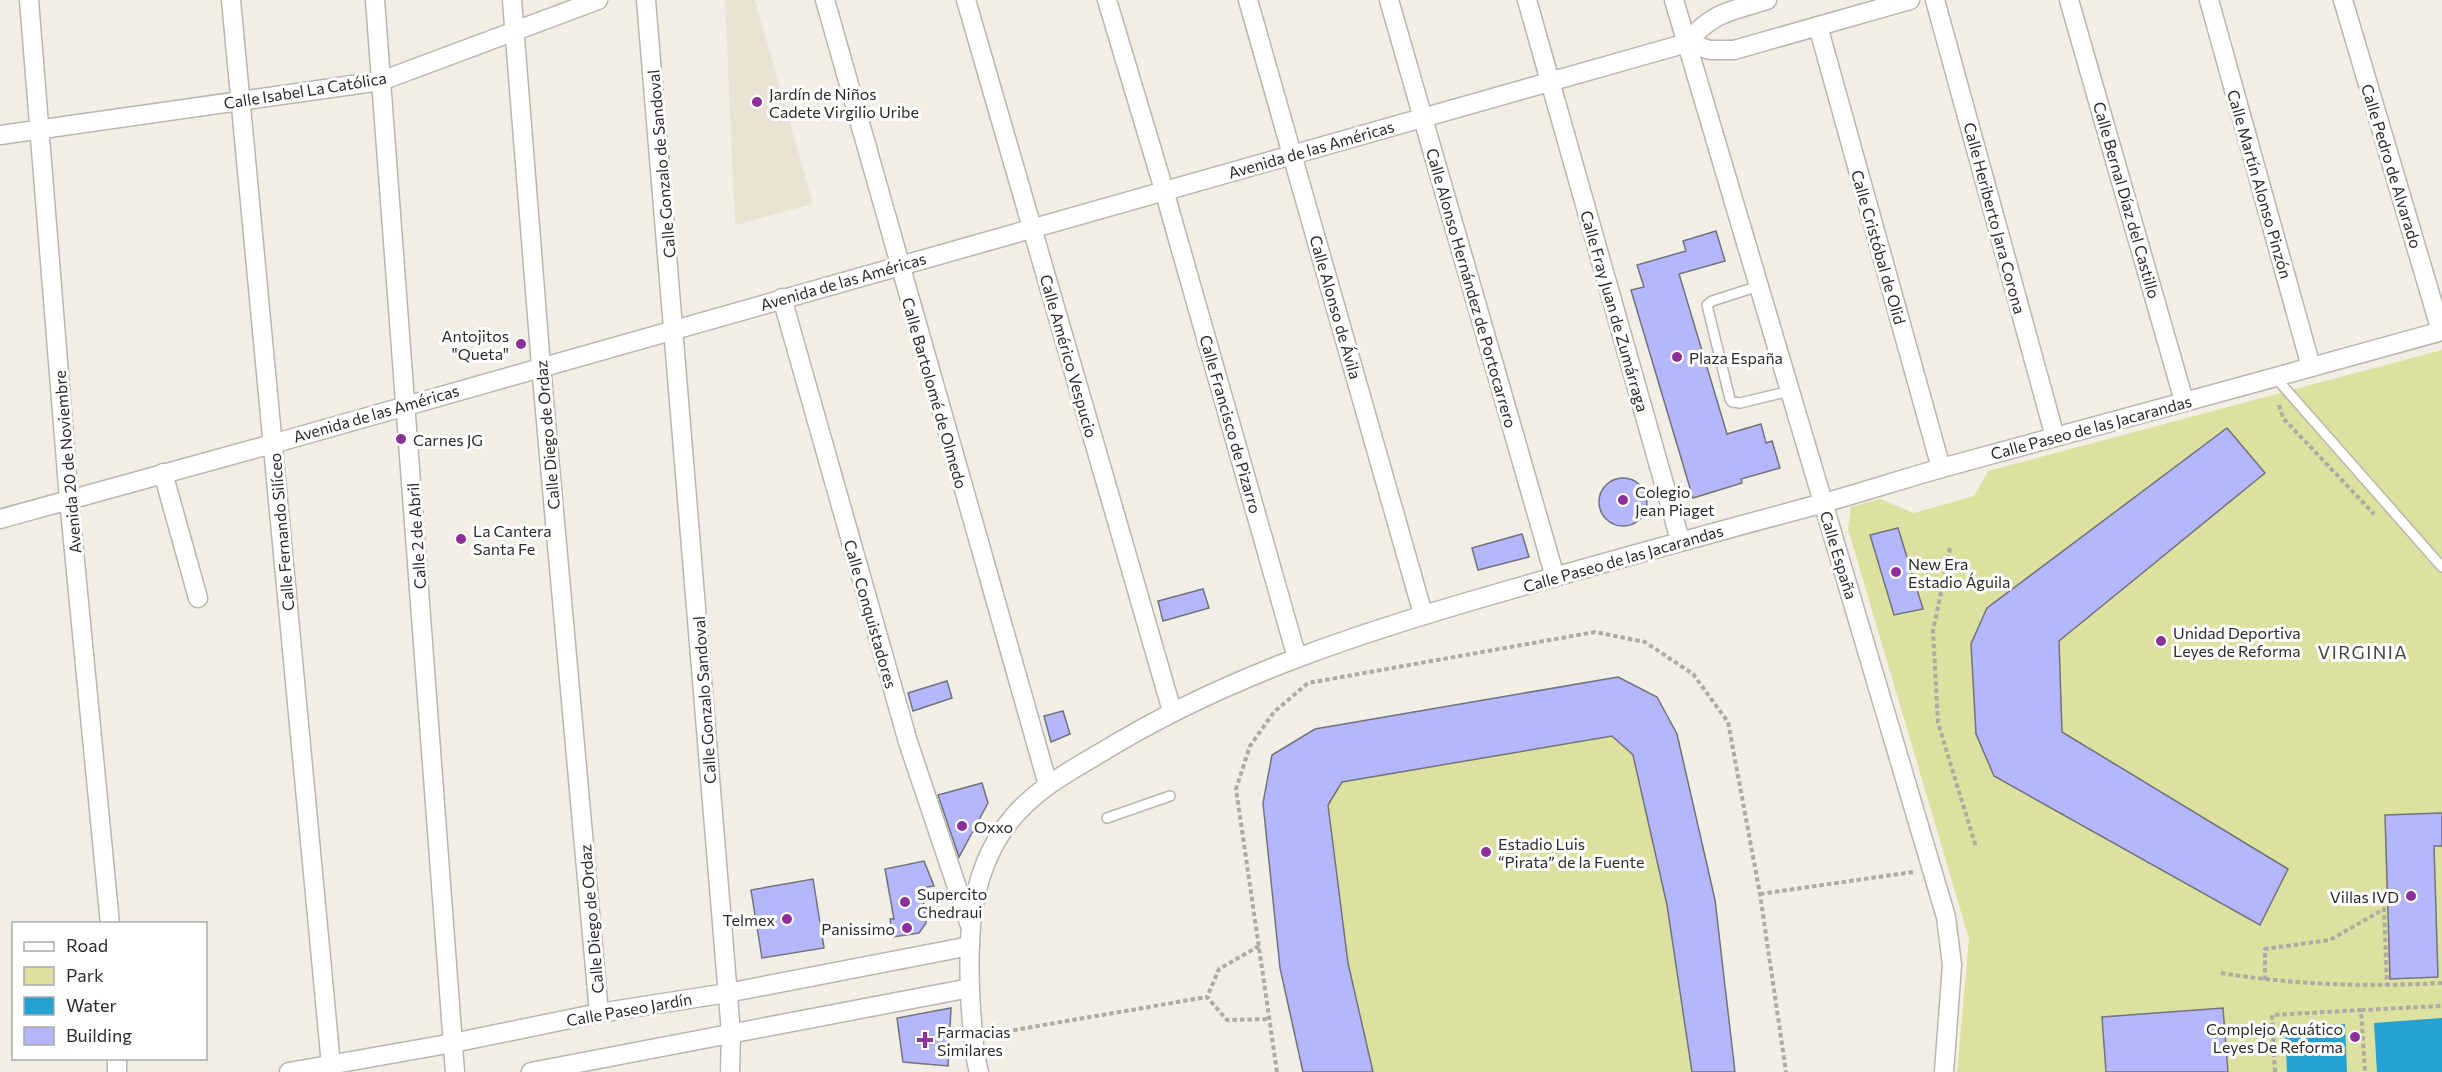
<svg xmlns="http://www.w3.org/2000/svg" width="2442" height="1072" viewBox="0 0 2442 1072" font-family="Commissioner,sans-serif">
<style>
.built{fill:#e9e3d4}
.green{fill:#dce19f}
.water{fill:#24a2d3}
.building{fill:#b5b7fe;stroke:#72737a;stroke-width:1.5}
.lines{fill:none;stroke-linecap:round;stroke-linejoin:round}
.lane-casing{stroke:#b9b6af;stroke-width:12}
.street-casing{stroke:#b9b6af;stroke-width:21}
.path{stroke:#adaba4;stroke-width:4;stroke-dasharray:4.5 3;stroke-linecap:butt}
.lane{stroke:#fff;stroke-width:9}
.street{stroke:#fff;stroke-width:18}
.poi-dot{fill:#8c2f9a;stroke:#fff;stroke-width:2}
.labels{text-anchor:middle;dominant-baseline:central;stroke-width:6;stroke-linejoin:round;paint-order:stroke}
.street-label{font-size:16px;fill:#2c2b28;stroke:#fff}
.poi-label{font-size:16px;fill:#2c2b28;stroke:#fff;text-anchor:start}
.neighbourhood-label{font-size:18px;letter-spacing:1.5px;fill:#46443e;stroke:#fff}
</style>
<rect width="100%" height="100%" fill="#f1eee6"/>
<!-- built -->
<path class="built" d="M725 0H755L813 204 735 225Z"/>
<!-- green -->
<g class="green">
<path d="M2442 350V1072H1957L1969 939 1848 529 1851 507 1880 499 1914 513 1974 496 1988 471Z"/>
<path d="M1618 677 1657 697 1735 1072H1303L1280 968 1263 803 1272 755 1315 729Z"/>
</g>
<!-- water -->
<g class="water">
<path d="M2442 1018V1072H2377L2374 1023Z"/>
<path d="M2345 1024 2347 1072H2287L2285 1027Z"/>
</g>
<!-- building -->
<g class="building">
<path d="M1716 231 1725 261 1679 274 1727 434 1761 424 1766 443 1772 441 1780 468 1741 479 1742 483 1693 498 1631 290 1644 287 1637 265 1686 251 1683 241Z"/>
<path d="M2227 428 2265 473 2059 641 2062 732 2288 869 2260 925 1994 776 1976 734 1971 644 1987 608Z"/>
<circle cx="1623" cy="502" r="24"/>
<path d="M1898 528 1923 609 1894 615 1870 535Z"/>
<path d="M1522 534 1529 557 1478 570 1472 548Z"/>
<path d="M1203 589 1209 608 1163 621 1158 601Z"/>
<path d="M1618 677 1657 697 1677 734 1715 900 1735 1072H1692L1667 905 1633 755 1612 736 1342 782 1328 805 1348 963 1373 1072H1303L1280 968 1263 803 1272 755 1315 729Z"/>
<path d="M947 681 952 698 913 711 908 693Z"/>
<path d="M1063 711 1070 734 1051 742 1044 716Z"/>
<path d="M982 783 988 803 959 857 938 795Z"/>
<path d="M2442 813V846H2434L2438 977 2390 979 2385 815Z"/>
<path d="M924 861 934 886 922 888 926 923 919 933 893 937 890 919H894L885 869Z"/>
<path d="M813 879 824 948 762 958 751 890Z"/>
<path d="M951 1008 948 1066 903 1062 897 1018Z"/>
<path d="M2223 1008 2228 1072H2106L2102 1017Z"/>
</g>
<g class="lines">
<!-- lane casing -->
<g class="lane-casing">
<g id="lane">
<path d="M1759 286 1712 301 1707 305 1730 399 1732 402 1740 403 1790 391"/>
<path d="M2275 377 2442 567"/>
<path d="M1107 818 1170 796"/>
</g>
</g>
<!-- street casing -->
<g class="street-casing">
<g id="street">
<path d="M29 0 69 499 110 924"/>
<path d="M231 0 331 1065"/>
<path d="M375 0 455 1072"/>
<path d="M512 0 541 366 599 1013"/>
<path d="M646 0 731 1033 730 1072"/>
<path d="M825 0 1048 785"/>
<path d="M966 0 1172 711"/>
<path d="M1107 0 1164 190 1297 658"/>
<path d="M1248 0 1423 614"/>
<path d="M1389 0 1555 577"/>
<path d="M1527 0 1680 540"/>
<path d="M1674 0 1946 917 1952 965 1944 1072"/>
<path d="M1935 0 2055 437"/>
<path d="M2069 0 2184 401"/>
<path d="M2209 0 2311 367"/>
<path d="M2343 0 2441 331"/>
<path d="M1818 26 1941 468"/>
<path d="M1687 43C1712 12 1731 11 1767 0"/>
<path d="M0 135 381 81 598 0"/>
<path d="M782 298 908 742 969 923"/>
<path d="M163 473 198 598"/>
<path d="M0 519 272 444 1687 43 1710 50H1734L1910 0"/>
<path d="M117 1058V1072"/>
<path d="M289 1072 453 1043 599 1013 727 993 970 946"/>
<path d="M531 1072 970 988"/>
<path d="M979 1072C973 1052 973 1031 971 1010 967 944 967 876 1009 822 1034 790 1068 772 1102 752 1227 675 1368 630 1509 590 1612 560 1716 532 1820 504 1863 492 1906 478 1949 466 2113 421 2278 377 2442 331"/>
</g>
</g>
<!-- path -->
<g class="path">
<path d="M2279 405 2283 418 2374 514"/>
<path d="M1950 548 1933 631 1938 723 1976 847"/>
<path d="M1760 894 1913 872"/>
<path d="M1259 946 1219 969 1207 997 1227 1020 1270 1019"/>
<path d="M2221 973C2294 985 2368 987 2442 983"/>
<path d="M2265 980V949L2330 940 2384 909 2387 986"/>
<path d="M2361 1010 2442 1006"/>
<path d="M991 1034 1207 997"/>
<path d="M1277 1072 1236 789 1250 746 1274 712 1308 683 1595 632 1645 642 1693 674 1728 722 1760 894 1786 1072"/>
<path d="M2275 1072 2272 1015 2361 1010 2365 1072"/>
</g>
<!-- lane -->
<use href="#lane" class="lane"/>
<!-- street -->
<use href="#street" class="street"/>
</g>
<!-- markers -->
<g class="poi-dot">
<circle cx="757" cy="102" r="6"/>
<circle cx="521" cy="344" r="6"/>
<circle cx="1677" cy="357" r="6"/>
<circle cx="401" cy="439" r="6"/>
<circle cx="1623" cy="500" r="6"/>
<circle cx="461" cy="539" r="6"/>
<circle cx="1896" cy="572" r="6"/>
<circle cx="2161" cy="641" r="6"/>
<circle cx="962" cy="826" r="6"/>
<circle cx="1486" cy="852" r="6"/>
<circle cx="2411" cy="896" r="6"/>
<circle cx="905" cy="902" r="6"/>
<circle cx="787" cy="919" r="6"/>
<circle cx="907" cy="928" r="6"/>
<circle cx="2355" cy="1037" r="6"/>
<path d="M922 1031h6v6h6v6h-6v6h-6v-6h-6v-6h6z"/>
</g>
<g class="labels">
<!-- street labels -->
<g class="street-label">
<text transform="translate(305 90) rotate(-9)">Calle Isabel La Católica</text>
<text transform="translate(1311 149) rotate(-16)">Avenida de las Américas</text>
<text transform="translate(661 164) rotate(-95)">Calle Gonzalo de Sandoval</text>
<text transform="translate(2392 166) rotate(73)">Calle Pedro de Alvarado</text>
<text transform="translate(2260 184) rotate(74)">Calle Martín Alonso Pinzón</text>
<text transform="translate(2127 200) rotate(74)">Calle Bernal Díaz del Castillo</text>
<text transform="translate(1995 218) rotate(75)">Calle Heriberto Jara Corona</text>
<text transform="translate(1879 247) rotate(74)">Calle Cristóbal de Olid</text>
<text transform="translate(843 281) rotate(-16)">Avenida de las Américas</text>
<text transform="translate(1472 288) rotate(74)">Calle Alonso Hernández de Portocarrero</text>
<text transform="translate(1336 307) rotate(74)">Calle Alonso de Ávila</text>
<text transform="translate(1615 311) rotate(74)">Calle Fray Juan de Zumárraga</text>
<text transform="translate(1069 356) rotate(74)">Calle Américo Vespucio</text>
<text transform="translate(935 393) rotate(74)">Calle Bartolomé de Olmedo</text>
<text transform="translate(376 413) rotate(-16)">Avenida de las Américas</text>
<text transform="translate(1231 424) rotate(74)">Calle Francisco de Pizarro</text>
<text transform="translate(2091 427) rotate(-15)">Calle Paseo de las Jacarandas</text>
<text transform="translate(547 435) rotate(-95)">Calle Diego de Ordaz</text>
<text transform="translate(67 462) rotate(-95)">Avenida 20 de Noviembre</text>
<text transform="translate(281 532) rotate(-95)">Calle Fernando Silíceo</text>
<text transform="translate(416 536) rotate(-94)">Calle 2 de Abril</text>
<text transform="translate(1839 555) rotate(73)">Calle España</text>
<text transform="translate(1623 558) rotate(-16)">Calle Paseo de las Jacarandas</text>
<text transform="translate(871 614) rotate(74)">Calle Conquistadores</text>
<text transform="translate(704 700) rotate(-94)">Calle Gonzalo Sandoval</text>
<text transform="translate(591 919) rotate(-95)">Calle Diego de Ordaz</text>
<text transform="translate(629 1009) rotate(-10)">Calle Paseo Jardín</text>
</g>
<!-- poi labels -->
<g class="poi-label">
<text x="769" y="93">Jardín de Niños<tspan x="769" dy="18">Cadete Virgilio Uribe</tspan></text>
<text x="509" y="335" text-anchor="end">Antojitos<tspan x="509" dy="18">"Queta"</tspan></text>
<text x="1689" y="357">Plaza España</text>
<text x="413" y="439">Carnes JG</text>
<text x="1635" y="491">Colegio<tspan x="1635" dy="18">Jean Piaget</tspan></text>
<text x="473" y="530">La Cantera<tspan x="473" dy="18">Santa Fe</tspan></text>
<text x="1908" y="563">New Era<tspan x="1908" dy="18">Estadio Águila</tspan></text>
<text x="2173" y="632">Unidad Deportiva<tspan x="2173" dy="18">Leyes de Reforma</tspan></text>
<text x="974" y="826">Oxxo</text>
<text x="1498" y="843">Estadio Luis<tspan x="1498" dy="18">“Pirata” de la Fuente</tspan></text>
<text x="917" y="893">Supercito<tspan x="917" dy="18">Chedraui</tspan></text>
<text x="2399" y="896" text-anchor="end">Villas IVD</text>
<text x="775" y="919" text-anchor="end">Telmex</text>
<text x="895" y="928" text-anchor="end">Panissimo</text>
<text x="2343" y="1028" text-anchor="end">Complejo Acuático<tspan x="2343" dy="18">Leyes De Reforma</tspan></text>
<text x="937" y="1031">Farmacias<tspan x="937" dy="18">Similares</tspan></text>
</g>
<!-- neighbourhood labels -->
<g class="neighbourhood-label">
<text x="2363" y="652">VIRGINIA</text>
</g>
</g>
<!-- legend -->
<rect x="12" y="922" width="195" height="138" fill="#ffffff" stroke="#abaaa9" stroke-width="1.5"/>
<rect x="24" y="942" width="30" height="9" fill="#ffffff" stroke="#abaaa9" stroke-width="1.5"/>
<text x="66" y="952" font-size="18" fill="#2c2b28">Road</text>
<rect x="24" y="967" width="30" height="18" fill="#dce19f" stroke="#abaaa9" stroke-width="1.5"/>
<text x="66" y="982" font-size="18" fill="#2c2b28">Park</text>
<rect x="24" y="997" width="30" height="18" fill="#24a2d3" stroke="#abaaa9" stroke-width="1.5"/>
<text x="66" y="1012" font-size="18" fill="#2c2b28">Water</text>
<rect x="24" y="1027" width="30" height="18" fill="#b5b7fe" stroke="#abaaa9" stroke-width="1.5"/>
<text x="66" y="1042" font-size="18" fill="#2c2b28">Building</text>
</svg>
